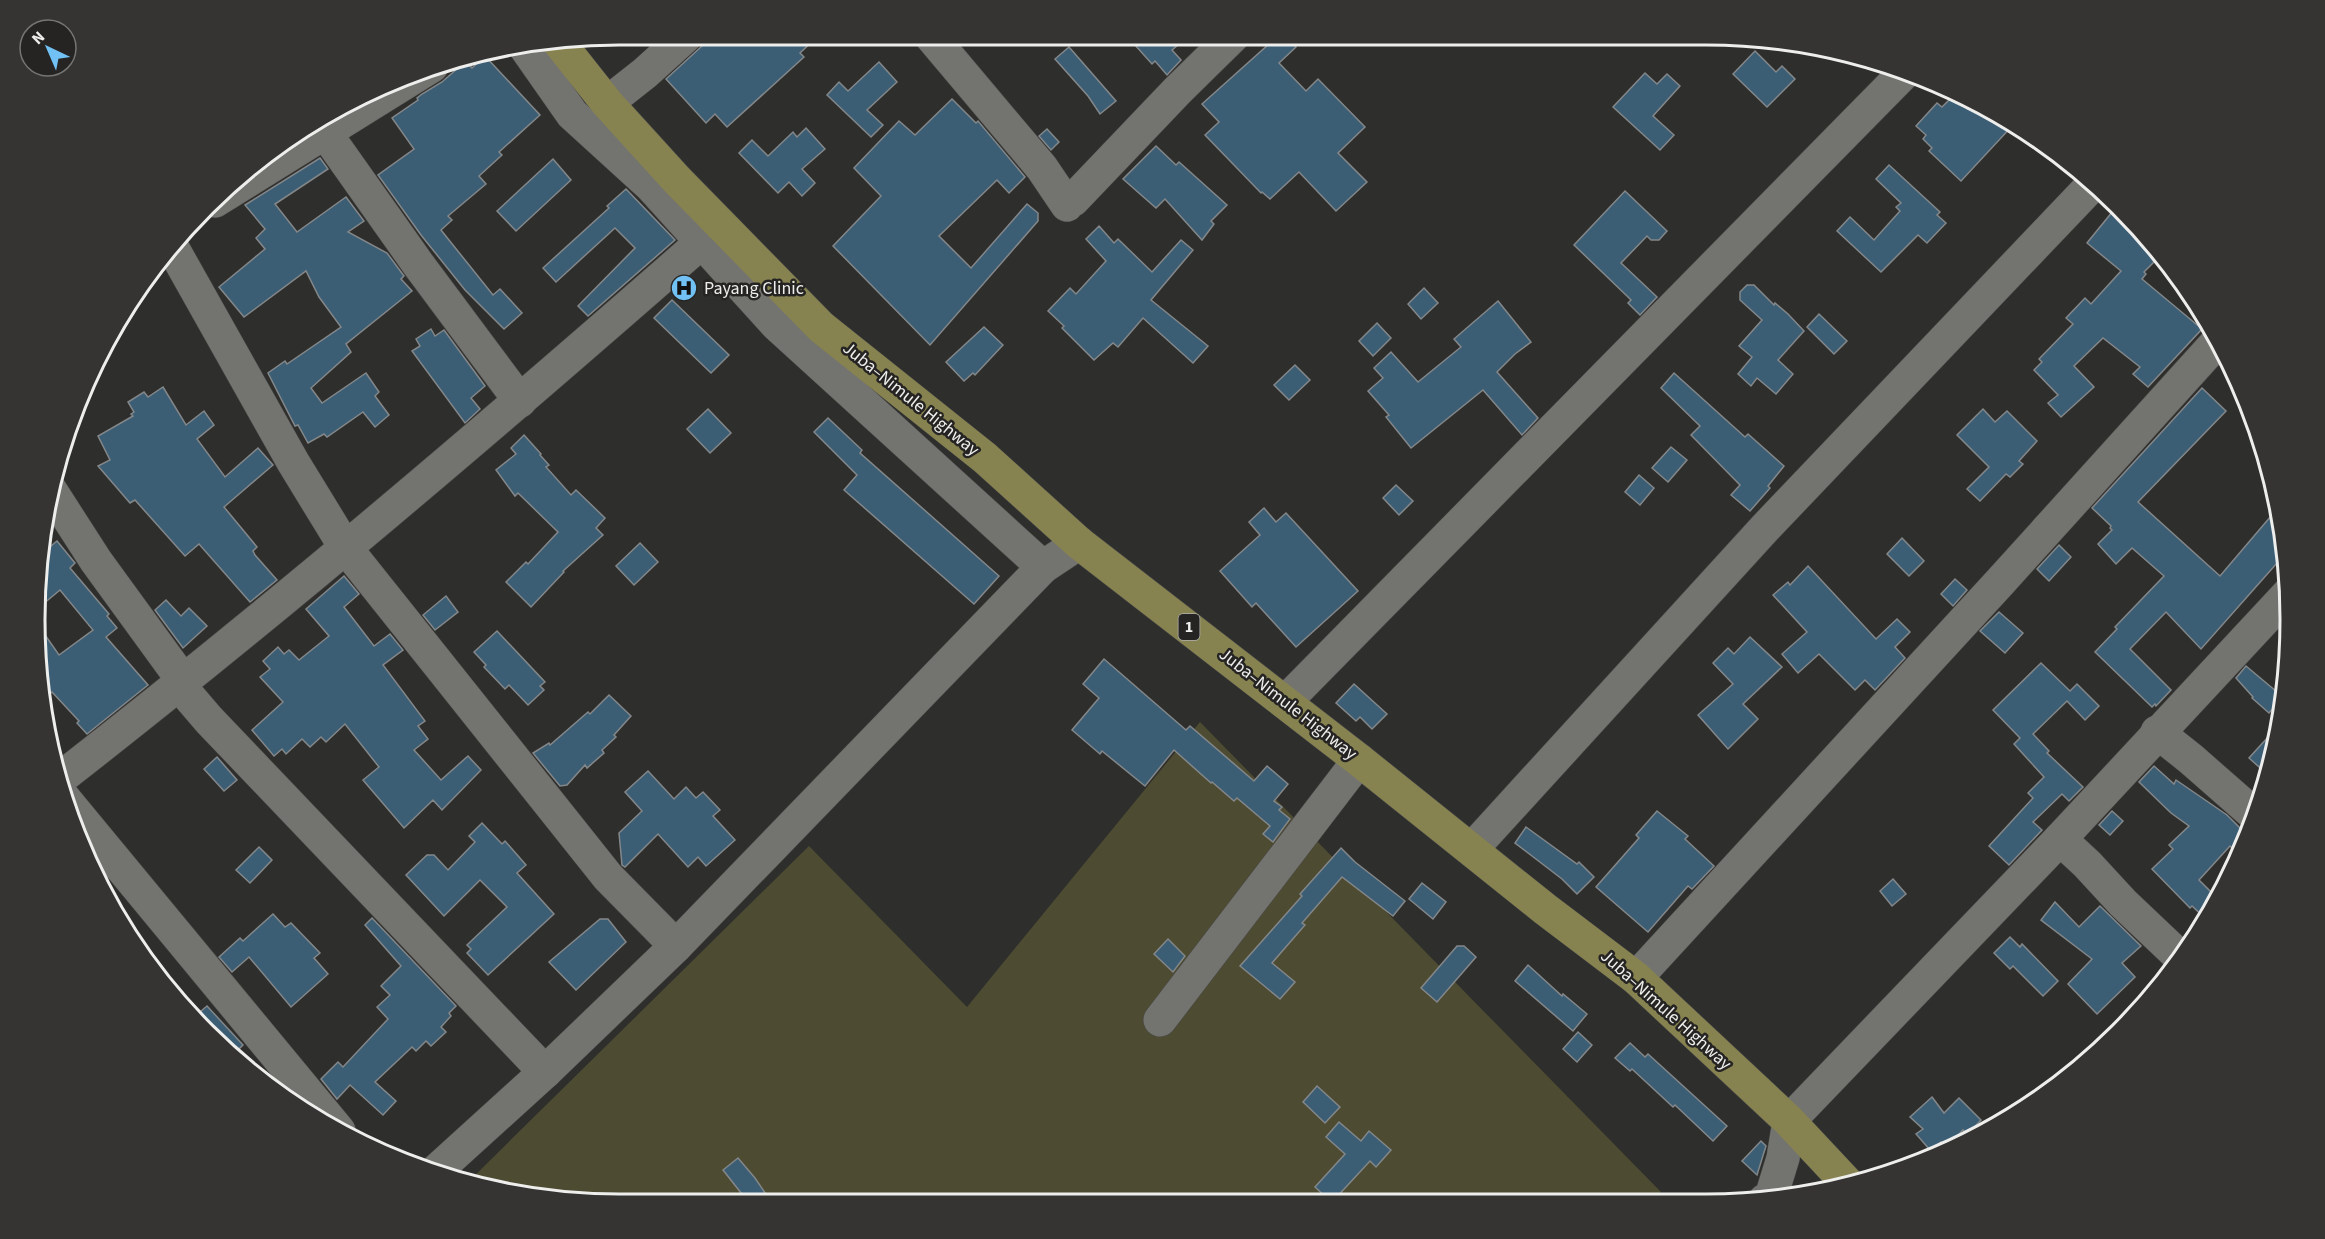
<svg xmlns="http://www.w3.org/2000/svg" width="2325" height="1239" viewBox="0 0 2325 1239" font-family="'Source Sans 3',sans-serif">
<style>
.green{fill:#4d4b31}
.building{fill:#3b5e75;stroke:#848789;stroke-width:1.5}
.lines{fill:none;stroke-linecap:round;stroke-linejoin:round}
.minor-casing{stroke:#4b4a48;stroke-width:34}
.major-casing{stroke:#4b4a48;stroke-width:34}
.minor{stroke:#737370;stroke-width:33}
.major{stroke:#878351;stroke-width:33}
.labels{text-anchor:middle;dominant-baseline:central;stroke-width:5;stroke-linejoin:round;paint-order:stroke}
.shield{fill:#252422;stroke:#b2b1b0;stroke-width:1.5}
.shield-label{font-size:16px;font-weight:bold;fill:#eeeeed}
.poi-label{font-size:18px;fill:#eeeeed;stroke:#252422;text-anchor:start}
.street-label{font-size:18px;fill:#eeeeed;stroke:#252422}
.rim{fill:none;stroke:#eeeeed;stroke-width:3}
</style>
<rect width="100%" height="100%" fill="#2e2e2c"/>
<!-- green -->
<path class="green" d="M1200 722 1661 1192 1652 1200 582 1203 466 1184 809 846 967 1007Z"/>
<!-- building -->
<g class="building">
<path d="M714 35H819L800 53 804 57 727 127 715 114 706 123 666 79Z"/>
<path d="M1126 35H1190L1172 50 1181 60 1167 75 1155 61 1152 64Z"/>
<path d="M1279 35H1284L1296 47 1279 63 1306 91 1318 79 1365 127 1338 153 1367 182 1336 211 1299 172 1270 199 1262 192 1261 193 1205 135 1219 122 1202 104Z"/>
<path d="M1069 47 1116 101 1100 114 1088 96 1055 59Z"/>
<path d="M1755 51 1776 72 1782 66 1795 79 1767 107 1733 74Z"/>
<path d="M485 56 540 115 499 152 502 155 479 176 486 184 448 216 452 220 441 230 493 295 500 289 522 313 504 329 465 290 421 235 378 175 414 149 392 118 418 100 417 98 422 94 442 82 466 61 472 68Z"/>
<path d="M879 62 897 82 867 110 883 125 871 137 827 95 839 82 848 91Z"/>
<path d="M1645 73 1657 84 1667 74 1680 86 1653 116 1674 135 1660 150 1613 107Z"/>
<path d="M1952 97 1962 106 1966 100 1998 113 2014 124 1961 181 1929 151 1932 148 1923 139 1926 135 1916 126 1937 103 1942 107Z"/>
<path d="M952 99 976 123 978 121 1025 177 1009 193 997 180 939 236 971 268 1027 204 1038 213V221L930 345 833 246 881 196 854 168 899 121 915 135Z"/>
<path d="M806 128 825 149 802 169 815 183 802 196 789 182 778 193 739 153 752 140 768 156 793 132 797 137Z"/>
<path d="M1047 129 1059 142 1051 150 1039 136Z"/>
<path d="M1156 146 1176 165 1179 162 1227 205 1211 221 1214 224 1202 240 1165 199 1156 208 1123 179Z"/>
<path d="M320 158 328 169 275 204 297 232 346 197 364 221 348 232 387 253 404 276 401 279 412 291 346 344 351 352 311 388 322 403 366 373 379 392 375 396 389 415 375 427 363 412 327 437 324 434 308 443 298 425 295 426 268 373 285 361 287 364 341 327 319 297 306 271 244 317 219 287 265 249 256 238 265 229 245 205Z"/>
<path d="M553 159 571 180 516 231 497 211Z"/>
<path d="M1889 165 1940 212 1937 215 1946 223 1927 243 1918 235 1881 272 1837 231 1850 217 1874 240 1900 211 1896 207 1901 203 1876 179Z"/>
<path d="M626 189 675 240 588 316 578 306 635 248 615 228 556 282 543 268 609 208 607 206Z"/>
<path d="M1625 191 1667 231 1659 240H1651L1647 236 1621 263 1657 297 1640 315 1628 303 1631 300 1627 296 1574 245Z"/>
<path d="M2113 211 2157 259 2144 272 2146 274 2142 279 2202 329 2148 387 2133 374 2140 367 2103 338 2074 366 2094 387 2061 417 2048 403 2058 395 2034 370 2042 362 2039 359 2073 324 2066 318 2085 298 2091 304 2121 271 2087 243Z"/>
<path d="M1099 226 1114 243 1118 239 1152 272 1181 240 1193 250 1151 300 1208 346 1193 363 1143 318 1118 347 1113 343 1094 360 1062 328 1064 326 1048 311 1070 288 1076 294 1106 261 1086 239Z"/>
<path d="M1747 285H1754L1774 305 1775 303 1788 314 1804 331 1778 360 1793 374 1776 394 1757 378 1751 386 1738 374 1752 357 1739 346 1762 320 1740 300V292Z"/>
<path d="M1424 288 1438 303 1421 319 1408 304Z"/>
<path d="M672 300 729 355 711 373 654 318Z"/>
<path d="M1498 301 1531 342 1515 354 1497 372 1538 418 1522 435 1483 390 1411 448 1386 417 1389 415 1368 391 1383 378 1374 368 1391 352 1418 382 1461 347 1454 339Z"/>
<path d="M1819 314 1847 341 1834 354 1807 327Z"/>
<path d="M1377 323 1391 338 1373 356 1359 341Z"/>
<path d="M984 327 1003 345 975 375 973 373 964 381 946 362Z"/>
<path d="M431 329 435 336 444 330 485 386 471 398 480 409 465 423 412 351 420 346 416 339Z"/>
<path d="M1295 365 1310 380 1289 400 1274 385Z"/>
<path d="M1674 373 1745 437 1748 434 1784 466 1768 486 1770 488 1750 511 1731 495 1740 485 1691 435 1700 426 1661 388Z"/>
<path d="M163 387 186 425 204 411 214 425 197 439 225 477 258 448 273 465 224 507 257 547 253 551 255 555 277 580 250 602 199 544 185 556 135 500 130 503 98 466 110 460 98 436 133 416 131 414 134 412 128 402 144 392 148 397Z"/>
<path d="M2202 388 2226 411 2138 502 2220 576 2277 509 2285 554 2201 649 2166 612 2130 649 2171 690 2156 706 2155 704 2152 707 2095 652 2117 629 2115 627 2164 576 2132 548 2116 564 2098 544 2112 530 2110 528 2111 526 2092 508Z"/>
<path d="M708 409 731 433 710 453 687 429Z"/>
<path d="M1983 409 1995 422 2007 411 2037 441 2019 461 2023 464 2010 477 2006 474 1980 501 1967 489 1989 467 1957 435Z"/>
<path d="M828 418 862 450 860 453 999 576 974 604 844 490 857 475 814 432Z"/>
<path d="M524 435 541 454 540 455 549 465 546 467 571 495 576 490 605 518 596 528 603 535 563 571 564 572 531 607 506 582 526 562 528 564 558 532 518 493 515 496 496 470 516 454 511 448Z"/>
<path d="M1671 447 1687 460 1668 482 1652 468Z"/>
<path d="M1639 475 1654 488 1640 505 1625 492Z"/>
<path d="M1396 485 1413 501 1399 515 1383 498Z"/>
<path d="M1264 508 1276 522 1286 513 1358 591 1296 647 1256 603 1252 607 1220 571 1260 535 1249 522Z"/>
<path d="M1902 538 1924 561 1909 576 1887 554Z"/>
<path d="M57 541 75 563 70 568 109 614 107 616 117 628 106 637 148 685 87 734 77 723 79 721 52 692 43 700 36 658V622L59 655 93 630 60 590 36 610V581L40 555Z"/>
<path d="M640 543 658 562 634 585 616 566Z"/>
<path d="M2059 545 2071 557 2049 581 2037 569Z"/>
<path d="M1808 566 1876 639 1897 619 1910 632 1895 647 1905 658 1875 690 1865 680 1855 690 1819 654 1798 673 1782 654 1807 632 1773 595 1788 582 1790 585Z"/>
<path d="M344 576 359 594 344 607 374 646 390 634 403 650 383 665 425 721 418 726 428 739 414 750 441 780 468 756 481 770 442 810 433 800 404 828 363 780 379 767 345 724 326 742 321 737 310 747 302 739 286 754 282 749 274 756 252 730 283 702 260 677 270 669 263 661 278 647 284 654 289 650 299 660 329 636 306 609Z"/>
<path d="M1955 579 1967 590 1953 606 1941 594Z"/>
<path d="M446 596 458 612 435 630 423 615Z"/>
<path d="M166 600 181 616 189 608 207 626 183 648 155 610Z"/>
<path d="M1999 612 2023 633 2005 653 1980 631Z"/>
<path d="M497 631 545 682 540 686 544 690 528 705 509 685 505 689 484 667 486 665 474 652Z"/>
<path d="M1750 637 1782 667 1743 704 1758 719 1728 749 1698 715 1733 684 1713 663 1728 648 1734 654Z"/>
<path d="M1104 659 1186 730 1190 726 1254 781 1267 766 1288 784 1274 801 1282 807 1279 810 1290 819 1273 842 1263 834 1270 826 1237 798 1234 801 1212 782 1211 783 1174 750 1145 786 1102 751 1100 754 1072 730 1099 698 1083 684Z"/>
<path d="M2041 663 2070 691 2077 684 2099 706 2085 720 2067 701 2033 734 2049 751 2047 753 2083 787 2069 801 2062 794 2033 822 2042 830 2009 865 1989 846 2033 798 2028 793 2044 777 2014 744 2020 738 1993 710Z"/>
<path d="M2246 666 2283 697 2269 713 2252 698 2253 697 2236 678Z"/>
<path d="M1354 684 1387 714 1372 729 1360 717 1356 721 1336 703Z"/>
<path d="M609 695 631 716 614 735 616 737 602 750 604 753 587 768 585 765 567 785 560 786 533 753 549 743 550 745 588 712 590 714Z"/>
<path d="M2279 725 2271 758 2267 774 2249 758Z"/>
<path d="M217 757 237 780 224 791 204 769Z"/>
<path d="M2154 766 2174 784 2176 780 2227 815 2247 835 2239 854 2230 846 2199 880 2218 899 2207 920 2192 906 2190 908 2152 869 2173 849 2169 845 2189 826 2171 813 2139 782Z"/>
<path d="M648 771 674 799 686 787 696 798 703 792 720 810 713 816 735 840 706 866 698 857 688 867 658 834 625 867 622 865 619 833 642 811 625 792Z"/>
<path d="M1657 811 1688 836 1685 839 1714 866 1692 889 1688 886 1648 932 1596 887 1639 838 1636 835Z"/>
<path d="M2112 811 2123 821 2110 835 2099 825Z"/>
<path d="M482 823 502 844 505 841 526 865 517 873 554 914 488 975 467 953 471 949 467 945 507 907 480 880 444 916 406 875 427 855H434L448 870 475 842 469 836Z"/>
<path d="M1526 827 1577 864 1579 862 1594 877 1577 894 1562 879 1515 843Z"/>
<path d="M259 847 272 860 250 883 236 870Z"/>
<path d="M1341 848 1355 862 1405 901 1393 916 1342 877 1302 923 1305 925 1272 963 1295 982 1280 999 1240 966 1302 896 1300 894Z"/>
<path d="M1893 879 1906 894 1892 906 1880 891Z"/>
<path d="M1422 883 1446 902 1433 919 1409 899Z"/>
<path d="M2055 902 2079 927 2100 906 2141 946 2122 963 2135 977 2097 1014 2068 984 2092 959 2041 920Z"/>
<path d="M273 914 285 927 291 923 320 953 314 958 328 974 291 1007 249 957 232 972 219 957 240 938 243 941Z"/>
<path d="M372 918 456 1006 449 1013 451 1016 441 1027 446 1032 431 1046 426 1041 416 1051 412 1047 375 1082 396 1101 383 1115 350 1085 337 1099 321 1079 338 1062 343 1067 388 1019 377 1007 390 995 381 986 401 966 365 925Z"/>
<path d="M600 919H608L626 942 576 990 549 962Z"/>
<path d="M2010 937 2020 947 2022 944 2058 981 2043 996 2013 966 2010 969 1994 953Z"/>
<path d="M1168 939 1185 956 1173 972 1154 954Z"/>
<path d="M1457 946H1464L1476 957 1437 1002 1421 988Z"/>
<path d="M1528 965 1562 996 1563 994 1587 1014 1573 1031 1515 981Z"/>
<path d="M207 1006 243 1045 233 1055 193 1018Z"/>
<path d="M1578 1032 1592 1045 1577 1062 1563 1049Z"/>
<path d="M1630 1043 1645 1057 1648 1054 1727 1126 1713 1141 1675 1105 1673 1107 1632 1069 1630 1071 1615 1058Z"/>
<path d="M1317 1086 1340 1107 1325 1123 1303 1102Z"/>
<path d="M1932 1097 1944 1113 1959 1098 1981 1120 1967 1135 1963 1130 1947 1147 1941 1142 1930 1150 1916 1134 1923 1129 1910 1117Z"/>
<path d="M1339 1122 1361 1141 1369 1131 1391 1150 1376 1167 1370 1161 1333 1201H1330L1315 1187 1345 1154 1326 1137Z"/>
<path d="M1761 1141 1766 1146 1757 1175 1742 1161Z"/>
<path d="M738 1158 755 1178 772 1203H749L723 1170Z"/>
</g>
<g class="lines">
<!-- minor casing -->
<g class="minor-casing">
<g id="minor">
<path d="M930 35 1042 168 1067 205"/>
<path d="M523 44 572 114 651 186 777 325 1043 567"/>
<path d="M607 103 645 73 687 35"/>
<path d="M319 118 324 131 418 264 520 401"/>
<path d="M1073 200 1178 90 1234 35"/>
<path d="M215 201 432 66"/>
<path d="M171 245 293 462 345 547 608 877 676 946"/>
<path d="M51 491 96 561 184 682"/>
<path d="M179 685 209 720 545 1072"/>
<path d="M1285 702 1903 74"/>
<path d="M2157 732 2191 759 2256 816"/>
<path d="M58 780C279 608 492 426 703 241"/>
<path d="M63 797 339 1131"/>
<path d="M2060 839 2087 864 2123 903 2180 957"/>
<path d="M1472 849 1765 528 2094 183"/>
<path d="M1636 978 2001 581 2218 341"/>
<path d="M1160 1020 1359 760"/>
<path d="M436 1171 545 1072 676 946 1043 567 1079 543"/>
<path d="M1765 1200 1771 1197 1783 1158 1789 1121 2060 839 2289 593"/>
</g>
</g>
<!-- major casing -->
<g class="major-casing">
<path id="major" d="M558 41 607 103 677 180 821 327 985 458 1079 543 1359 760 1545 909 1636 978 1789 1121 1848 1184"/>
</g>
<!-- minor -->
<use href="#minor" class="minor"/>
<!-- major -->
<use href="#major" class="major"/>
</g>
<!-- icons -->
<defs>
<g id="hospital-disc" transform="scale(1.35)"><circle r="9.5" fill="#71c1f5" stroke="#252422"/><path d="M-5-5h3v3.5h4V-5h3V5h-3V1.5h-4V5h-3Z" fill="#111"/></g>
</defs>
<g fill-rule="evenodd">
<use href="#hospital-disc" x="684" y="288"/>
</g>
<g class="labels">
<!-- shield labels -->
<rect class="shield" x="1178.5" y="614" width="21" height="26" rx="4.5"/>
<g class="shield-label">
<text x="1189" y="627">1</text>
</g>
<!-- poi labels -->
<g class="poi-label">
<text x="704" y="288">Payang Clinic</text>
</g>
<!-- street labels -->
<g class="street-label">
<text transform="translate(911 399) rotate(39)">Juba–Nimule Highway</text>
<text transform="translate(1288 704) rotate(38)">Juba–Nimule Highway</text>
<text transform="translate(1666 1010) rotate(42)">Juba–Nimule Highway</text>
</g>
</g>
<!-- crop -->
<path d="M0 0H2325V1239H0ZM619 45H1706A574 574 0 0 1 2280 619V620A574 574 0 0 1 1706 1194H619A574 574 0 0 1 45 620V619A574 574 0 0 1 619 45Z" fill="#353432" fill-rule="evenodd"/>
<path class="rim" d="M619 45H1706A574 574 0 0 1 2280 619V620A574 574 0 0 1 1706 1194H619A574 574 0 0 1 45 620V619A574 574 0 0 1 619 45Z"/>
<!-- north arrow -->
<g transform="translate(48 48) rotate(316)"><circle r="28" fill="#252422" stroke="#757573" stroke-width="1.5"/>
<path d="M0-4.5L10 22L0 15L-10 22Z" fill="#71c1f5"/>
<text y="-9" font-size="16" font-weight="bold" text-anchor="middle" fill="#eeeeed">N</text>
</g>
</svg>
